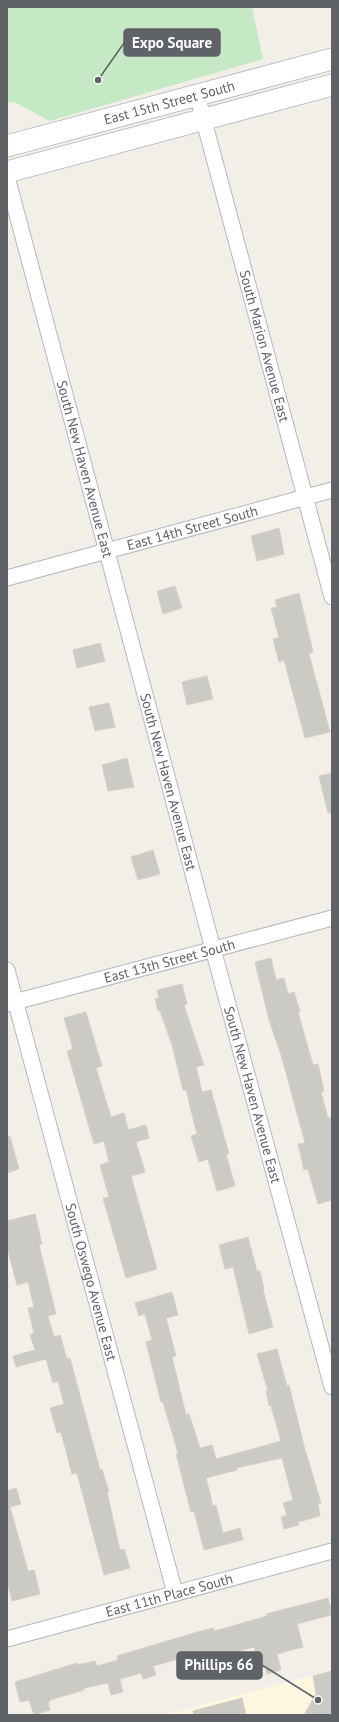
<svg xmlns="http://www.w3.org/2000/svg" width="339" height="1722" viewBox="0 0 339 1722" font-family="'PT Sans',sans-serif">
<style>
.commercial{fill:#fef7e0}
.green{fill:#c5e8c5}
.building{fill:#cccac5;stroke:#d6d1c6}
.lines{fill:none;stroke-linecap:round;stroke-linejoin:round}
.minor-casing{stroke:#b5b8bc;stroke-width:17}
.secondary-casing{stroke:#b6babf;stroke-width:23}
.minor{stroke:#fff;stroke-width:15}
.secondary{stroke:#fff;stroke-width:21}
.labels{text-anchor:middle;dominant-baseline:central;stroke-width:4;stroke-linejoin:round;paint-order:stroke}
.street-label{font-size:14px;fill:#5f6368;stroke:#fff}
.leader{fill:none;stroke:#5f6368;stroke-width:1.5}
.callout-dot{fill:#5f6368;stroke:#fff;stroke-width:1.5}
.callout{fill:#5f6368;stroke:#5f6368;stroke-width:1.5}
.callout-label{font-size:15px;text-anchor:middle;font-weight:bold;fill:#fff}
</style>
<rect width="100%" height="100%" fill="#f1efe8"/>
<!-- commercial -->
<path class="commercial" d="M332 1670V1715H166L172 1713Z"/>
<!-- green -->
<path class="green" d="M7 7H252L263 59 50 121 14 102 7 103Z"/>
<!-- building -->
<g class="building">
<path d="M279 528 284 554 257 561 251 536Z"/>
<path d="M175 586 182 608 163 614 157 591Z"/>
<path d="M299 593 313 652 309 654 330 732 305 738 284 660 279 662 273 639 279 638 271 608 277 607 275 600Z"/>
<path d="M100 643 105 661 77 668 73 650Z"/>
<path d="M207 676 213 699 187 705 182 682Z"/>
<path d="M109 703 115 727 95 731 89 707Z"/>
<path d="M127 758 134 787 108 791 102 765Z"/>
<path d="M332 773V812L328 813 319 776Z"/>
<path d="M153 850 160 874 138 880 131 857Z"/>
<path d="M271 958 276 980 284 978 288 994 294 992 300 1012H298L313 1065 318 1064 324 1091 321 1092 328 1118 332 1117V1200L318 1204 308 1169 304 1170 298 1144 305 1143 282 1058 269 1020 255 962Z"/>
<path d="M182 984 187 1004 184 1005 204 1065 196 1067 202 1092 211 1090 229 1154H226L235 1186 217 1191 208 1159 199 1162 191 1136 197 1134 186 1090H183L172 1045 160 1011H158L155 999 159 998 157 990Z"/>
<path d="M86 1012 102 1066 96 1068 111 1117 124 1113 128 1130 146 1125 149 1138 136 1142 145 1172 131 1176 157 1269 126 1278 103 1198 109 1197 100 1165 109 1162 104 1141 94 1144 67 1051 73 1049 64 1018Z"/>
<path d="M10 1136 19 1169 7 1173V1137Z"/>
<path d="M35 1214 42 1244 39 1245 56 1314 48 1316 54 1337 60 1335 67 1359 70 1358 100 1470 102 1469 109 1492H107L120 1550 124 1549 130 1568 104 1575 77 1473 72 1474 61 1432 57 1433 50 1408 64 1404 58 1381 53 1383 46 1359 16 1367 13 1356 35 1350 30 1335 34 1333 28 1308 34 1307 28 1282 17 1285 7 1247V1221Z"/>
<path d="M248 1237 257 1271H260L264 1289 263 1290 273 1327 249 1334 233 1267 225 1269 219 1245Z"/>
<path d="M172 1292 178 1315 166 1318 176 1356 172 1357 186 1415 189 1414 200 1448 212 1445 216 1459 281 1441 271 1406H269L266 1391H268L257 1354 277 1349 287 1386 289 1385 304 1446 321 1503 318 1504 320 1516 298 1522 299 1525 284 1529 281 1517 287 1515 283 1503 293 1500 282 1458 236 1468 237 1470 206 1478 213 1506 216 1505 223 1533 240 1528 243 1540 204 1550 194 1511 191 1512 176 1454 178 1453 163 1402H161L146 1342 152 1340 145 1314 139 1316 135 1303Z"/>
<path d="M16 1488 21 1504 10 1507 28 1571 34 1570 40 1594 12 1601 7 1580V1491Z"/>
<path d="M328 1598 331 1609 330 1610 331 1615 297 1624 303 1647 277 1654 281 1670 267 1674 265 1667 260 1668 254 1647 220 1656 219 1653 217 1654 216 1651 198 1656 197 1654 153 1666 156 1675 143 1679 141 1673 120 1679 123 1692 111 1695 108 1683 84 1688V1690L50 1700V1702H48L50 1710 34 1715 29 1700 20 1702 15 1682 77 1663V1665L95 1661 97 1666 118 1660 117 1656 194 1633 214 1628V1631L236 1625 267 1616 266 1614Z"/>
<path d="M332 1671V1711L330 1715H304L316 1694 313 1676Z"/>
<path d="M242 1698 246 1715H194L193 1711Z"/>
</g>
<g class="lines">
<!-- minor casing -->
<g class="minor-casing">
<g id="minor">
<path id="s1" d="M197 95 332 597"/>
<path id="s2" d="M7 177 213 949 332 1387"/>
<path id="s3" d="M7 578 332 490"/>
<path id="s4" d="M7 970 175 1593"/>
<path id="s5" d="M7 1004 332 918"/>
<path id="s6" d="M7 1639 332 1551"/>
</g>
</g>
<!-- secondary casing -->
<g class="secondary-casing">
<g id="secondary">
<path id="s7" d="M7 146 332 59"/>
<path d="M7 172 332 85"/>
</g>
</g>
<!-- minor -->
<use href="#minor" class="minor"/>
<!-- secondary -->
<use href="#secondary" class="secondary"/>
</g>
<g class="labels">
<!-- street labels -->
<g class="street-label">
<text stroke="none"><textPath href="#s7" startOffset="168">East 15th Street South</textPath></text>
<text stroke="none"><textPath href="#s1" startOffset="260">South Marion Avenue East</textPath></text>
<text stroke="none"><textPath href="#s2" startOffset="302">South New Haven Avenue East</textPath></text>
<text stroke="none"><textPath href="#s3" startOffset="192">East 14th Street South</textPath></text>
<text stroke="none"><textPath href="#s2" startOffset="626">South New Haven Avenue East</textPath></text>
<text stroke="none"><textPath href="#s5" startOffset="168">East 13th Street South</textPath></text>
<text stroke="none"><textPath href="#s2" startOffset="950">South New Haven Avenue East</textPath></text>
<text stroke="none"><textPath href="#s4" startOffset="323">South Oswego Avenue East</textPath></text>
<text stroke="none"><textPath href="#s6" startOffset="168">East 11th Place South</textPath></text>
</g>
</g>
<!-- callouts -->
<path class="leader" d="M98 80L124 43M318 1700L262 1665"/>
<g class="callout-dot">
<circle cx="98" cy="80" r="4"/>
<circle cx="318" cy="1700" r="4"/>
</g>
<g class="callout">
<rect x="124" y="29" width="96" height="27" rx="4"/>
<rect x="177" y="1652" width="85" height="27" rx="4"/>
</g>
<g class="callout-label">
<text x="172" y="48">Expo Square</text>
<text x="219" y="1670">Phillips 66</text>
</g>
<!-- border -->
<rect width="339" height="1722" fill="none" stroke="#5f6368" stroke-width="16"/>
</svg>
